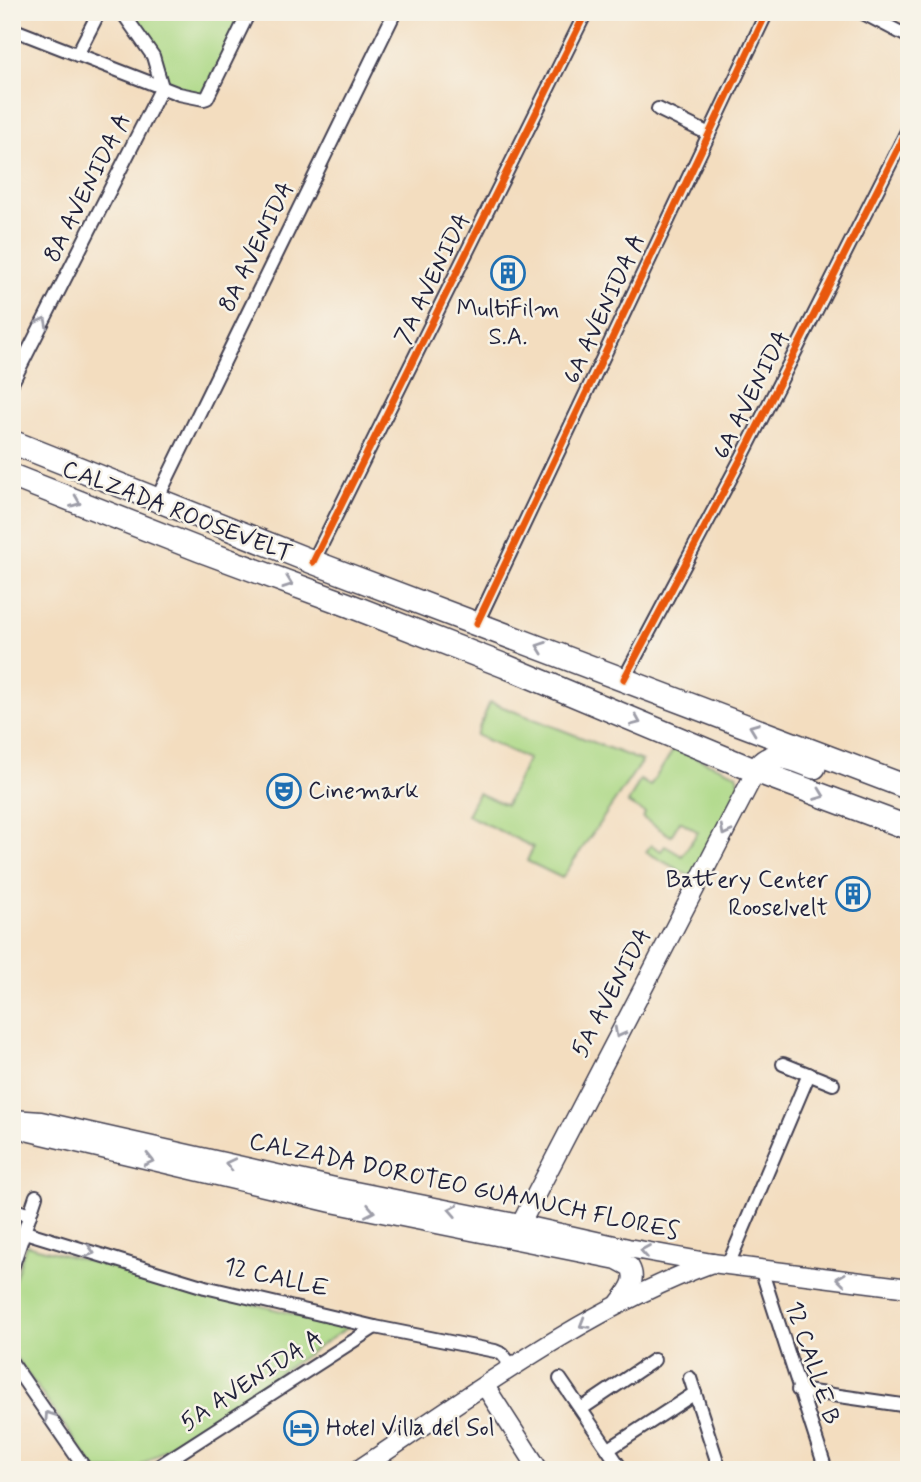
<svg xmlns="http://www.w3.org/2000/svg" width="921" height="1482" viewBox="0 0 921 1482" font-family="Mynerve,sans-serif">
<style>
.green{fill:#abd884;stroke:#667d60;stroke-width:2}
.lines{fill:none;stroke-linecap:round;stroke-linejoin:round}
.street-casing{stroke:#413e4f;stroke-width:16}
.secondary-casing{stroke:#413e4f;stroke-width:21}
.highway-casing{stroke:#413e4f;stroke-width:26}
.street{stroke:#fff;stroke-width:12}
.secondary{stroke:#fff;stroke-width:18}
.highway{stroke:#fff;stroke-width:23}
.cycleway-casing{stroke:#f7f3e8;stroke-width:11}
.cycleway{stroke:#e8590c;stroke-width:7}
.oneway{stroke:#9c9ca7}
.labels{text-anchor:middle;dominant-baseline:central;stroke-width:5;stroke-linejoin:round;paint-order:stroke}
.street-label{font-size:24px;fill:#22223b;stroke:#f7f3e8}
.poi-label{font-size:24px;fill:#22223b;stroke:#f7f3e8;text-anchor:start}
</style>
<rect width="100%" height="100%" fill="#f7f3e8"/>
<filter id="ink" filterUnits="userSpaceOnUse"><feTurbulence type="fractalNoise" baseFrequency=".0143" numOctaves="2"/><feDisplacementMap in="SourceGraphic" scale="14" xChannelSelector="R" yChannelSelector="G"/><feConvolveMatrix kernelMatrix="1 2 1 2 8 2 1 2 1" color-interpolation-filters="sRGB"/></filter>
<filter id="wash" filterUnits="userSpaceOnUse"><feTurbulence type="fractalNoise" baseFrequency=".00686" numOctaves="4" result="noise"/><feDisplacementMap in="SourceGraphic" scale="28" xChannelSelector="R" yChannelSelector="G"/><feGaussianBlur stdDeviation="1.57" result="paint"/><feColorMatrix in="noise" values="0 0 0 0 0 0 0 0 0 0 0 0 0 0 0 0 0 1.4 0 .05"/><feComposite in="paint" operator="in"/></filter>
<g filter="url(#wash)">
<rect width="100%" height="100%" fill="#f3ddbf"/>
<!-- green -->
<g class="green">
<path d="M128 12H244L203 95 166 84Z"/>
<path d="M490 702 642 761 562 878 527 861 533 847 467 815 478 793 506 805 528 759 476 735Z"/>
<path d="M674 749 737 774 740 787 693 878 646 852 651 845 661 851 665 846 682 856 698 832 680 821 671 836 643 818 645 813 628 803 640 780 650 786Z"/>
<path d="M26 1245 347 1328 134 1470H96L12 1352V1288Z"/>
</g>
</g>
<g filter="url(#ink)">
<g class="lines">
<!-- street casing -->
<g class="street-casing">
<g id="street">
<path d="M861 12 909 37"/>
<path d="M12 29 179 94 204 99 207 98 249 12"/>
<path d="M77 55 99 12"/>
<path d="M658 109 709 134"/>
<path d="M12 383 162 87 153 56 122 12"/>
<path d="M157 499 395 12"/>
<path d="M313 562 586 12"/>
<path d="M477 623 767 12"/>
<path d="M624 679 743 455 909 127"/>
<path d="M783 1064 833 1084"/>
<path d="M12 1209 30 1215"/>
<path d="M25 1232 205 1287 375 1327 495 1351 502 1354 513 1367"/>
<path d="M728 1265 809 1074"/>
<path d="M12 1268 36 1196"/>
<path d="M761 1269 826 1470"/>
<path d="M12 1363 86 1470"/>
<path d="M690 1378 720 1470"/>
<path d="M560 1379 622 1470"/>
<path d="M798 1390 909 1406"/>
<path d="M581 1409 654 1360"/>
<path d="M609 1449 695 1393"/>
<path d="M153 1470 375 1327"/>
</g>
</g>
<!-- secondary casing -->
<g class="secondary-casing">
<g id="secondary">
<path d="M12 1119 41 1121 335 1187 520 1224 628 1248 712 1263 909 1288"/>
<path d="M12 1123 30 1132 332 1203 617 1260 630 1267C638 1281 627 1292 619 1303"/>
<path d="M516 1233 756 771"/>
<path d="M485 1386 539 1470"/>
<path d="M358 1470C468 1397 587 1308 712 1263"/>
</g>
</g>
<!-- highway casing -->
<g class="highway-casing">
<g id="highway">
<path d="M12 442 313 562 909 788"/>
<path d="M12 476 200 550 346 604 505 666 756 771 909 828"/>
<path d="M756 771C771 747 793 759 814 767"/>
</g>
</g>
<!-- street -->
<use href="#street" class="street"/>
<!-- secondary -->
<use href="#secondary" class="secondary"/>
<!-- highway -->
<use href="#highway" class="highway"/>
<!-- cycleway casing -->
<g class="cycleway-casing">
<g id="cycleway">
<path d="M313 562 586 12"/>
<path d="M477 623 767 12"/>
<path d="M624 679 743 455 909 127"/>
</g>
</g>
<!-- cycleway -->
<use href="#cycleway" class="cycleway"/>
</g>
<!-- one-way arrows -->
<defs><path id="oneway-chevron" d="M-2-3.5L2.5 0L-2 3.5" fill="none" stroke-width="1.6" stroke-linecap="round" stroke-linejoin="round" transform="scale(1.75)"/></defs>
<g class="oneway">
<use href="#oneway-chevron" transform="translate(43 322) rotate(-63)"/>
<use href="#oneway-chevron" transform="translate(76 502) rotate(22)"/>
<use href="#oneway-chevron" transform="translate(288 583) rotate(20)"/>
<use href="#oneway-chevron" transform="translate(541 647) rotate(-160)"/>
<use href="#oneway-chevron" transform="translate(636 721) rotate(23)"/>
<use href="#oneway-chevron" transform="translate(754 728) rotate(-159)"/>
<use href="#oneway-chevron" transform="translate(820 795) rotate(21)"/>
<use href="#oneway-chevron" transform="translate(725 831) rotate(118)"/>
<use href="#oneway-chevron" transform="translate(619 1033) rotate(118)"/>
<use href="#oneway-chevron" transform="translate(149 1160) rotate(13)"/>
<use href="#oneway-chevron" transform="translate(230 1164) rotate(-167)"/>
<use href="#oneway-chevron" transform="translate(453 1210) rotate(-169)"/>
<use href="#oneway-chevron" transform="translate(370 1211) rotate(11)"/>
<use href="#oneway-chevron" transform="translate(645 1251) rotate(-170)"/>
<use href="#oneway-chevron" transform="translate(90 1252) rotate(17)"/>
<use href="#oneway-chevron" transform="translate(841 1279) rotate(-173)"/>
<use href="#oneway-chevron" transform="translate(584 1324) rotate(149)"/>
<use href="#oneway-chevron" transform="translate(49 1416) rotate(-124)"/>
</g>
</g>
<!-- icons -->
<defs>
<g id="building-ring" transform="scale(1.75)"><circle r="9.5" fill="#f7f3e8" stroke="#1f6fb2" stroke-width="1.5"/><path d="M-4-6H4V6H1V3H-1V6H-4ZM-2.5-4.3h1.7v1.8h-1.7ZM.8-4.3h1.7v1.8H.8ZM-2.5-1h1.7V.8h-1.7ZM.8-1h1.7V.8H.8Z" fill="#1f6fb2"/></g>
<g id="theatre-ring" transform="scale(1.75)"><circle r="9.5" fill="#f7f3e8" stroke="#1f6fb2" stroke-width="1.5"/><path d="M-5-5.5Q0-4 5-5.5V0Q5 5 0 6Q-5 5-5 0ZM-3.3-2.5H-1v1.5H-3.3ZM1-2.5H3.3v1.5H1ZM-2.8 1Q0 5.5 2.8 1Z" fill="#1f6fb2"/></g>
<g id="hotel-ring" transform="scale(1.75)"><circle r="9.5" fill="#f7f3e8" stroke="#1f6fb2" stroke-width="1.5"/><path d="M-6-4.5h1.5V1H6V5H4.5V3h-9V5H-6ZM-4 0a1.8 1.8 0 1 1 3.6 0ZM.5 0V-2.5h3Q6-2.5 6 0Z" fill="#1f6fb2"/></g>
</defs>
<g fill-rule="evenodd">
<use href="#building-ring" x="508" y="273"/>
<use href="#theatre-ring" x="284" y="791"/>
<use href="#building-ring" x="853" y="894"/>
<use href="#hotel-ring" x="301" y="1428"/>
</g>
<g class="labels">
<!-- street labels -->
<g class="street-label">
<text transform="translate(88 188) rotate(-63)">8A AVENIDA A</text>
<text transform="translate(257 247) rotate(-64)">8A AVENIDA</text>
<text transform="translate(433 279) rotate(-64)">7A AVENIDA</text>
<text transform="translate(605 309) rotate(-65)">6A AVENIDA A</text>
<text transform="translate(752 395) rotate(-63)">6A AVENIDA</text>
<text transform="translate(177 512) rotate(21)">CALZADA ROOSEVELT</text>
<text transform="translate(612 993) rotate(-62)">5A AVENIDA</text>
<text transform="translate(464 1187) rotate(12)">CALZADA DOROTEO GUAMUCH FLORES</text>
<text transform="translate(276 1278) rotate(13)">12 CALLE</text>
<text transform="translate(812 1363) rotate(72)">12 CALLE B</text>
<text transform="translate(252 1381) rotate(-33)">5A AVENIDA A</text>
</g>
<!-- poi labels -->
<g class="poi-label">
<text x="508" y="309" text-anchor="middle">MultiFilm<tspan x="508" dy="28">S.A.</tspan></text>
<text x="308" y="791">Cinemark</text>
<text x="828" y="880" text-anchor="end">Battery Center<tspan x="828" dy="28">Rooselvelt</tspan></text>
<text x="326" y="1428">Hotel Villa del Sol</text>
</g>
</g>
<!-- margin -->
<rect width="921" height="1482" fill="none" stroke="#f7f3e8" stroke-width="42"/>
</svg>
